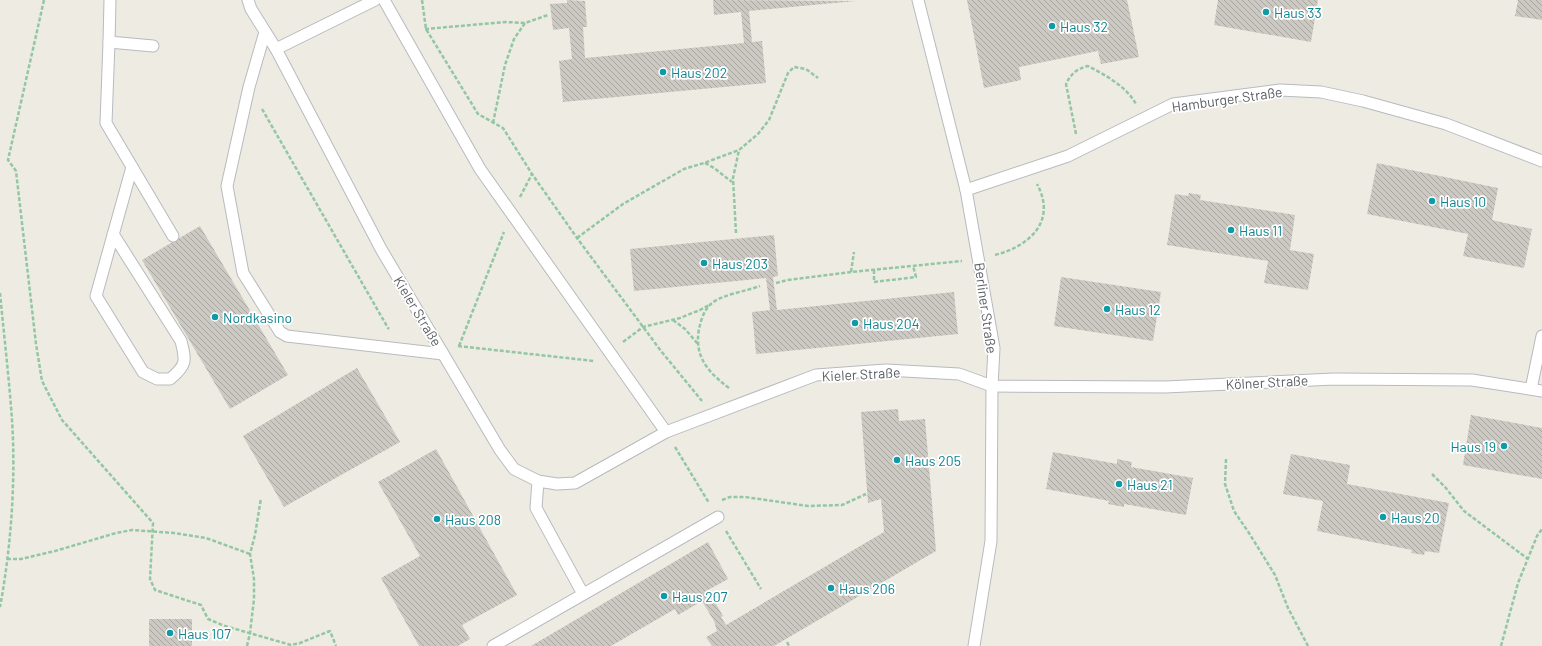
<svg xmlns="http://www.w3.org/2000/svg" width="1542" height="646" viewBox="0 0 1542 646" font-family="Barlow,sans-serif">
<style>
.building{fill:url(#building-back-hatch)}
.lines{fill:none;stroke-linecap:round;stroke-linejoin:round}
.lane-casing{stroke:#b7babf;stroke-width:13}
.path{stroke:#93c7a4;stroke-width:2.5;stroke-dasharray:4 2;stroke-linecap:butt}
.lane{stroke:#fff;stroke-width:11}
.culture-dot{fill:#0f9aa8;stroke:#fff;stroke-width:1.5}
.labels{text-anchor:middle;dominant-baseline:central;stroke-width:3.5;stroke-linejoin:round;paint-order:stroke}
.culture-label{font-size:14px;fill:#0d838f;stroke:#fff;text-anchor:start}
.street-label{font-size:14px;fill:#5a5e64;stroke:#fff}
</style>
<defs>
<pattern id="building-back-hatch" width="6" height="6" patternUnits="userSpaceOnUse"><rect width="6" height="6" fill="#cbc9c1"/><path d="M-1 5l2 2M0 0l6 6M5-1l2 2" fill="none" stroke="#a8a6a0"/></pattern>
</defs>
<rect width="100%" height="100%" fill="#eeece2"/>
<!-- building -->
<g class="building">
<path d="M567 0 585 1 587 27H583L585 58 744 43 741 12 714 15 713 0 856 1 749 11 752 42 762 41 766 83 563 102 559 61 572 59 569 28 553 30 550 4 567 3Z"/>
<path d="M967 0H1127L1139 57 1101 64 1098 51 1019 67 1021 80 984 88Z"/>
<path d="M1218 0H1318L1311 42 1214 25Z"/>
<path d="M1518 0H1542V20L1515 16Z"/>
<path d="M1377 163 1498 188 1492 220 1532 229 1524 268 1463 256 1468 234 1367 214Z"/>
<path d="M1189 193 1201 195 1200 200 1295 215 1290 250 1314 254 1308 290 1264 283 1268 261 1167 245 1175 194 1188 196Z"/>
<path d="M200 226 288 375 230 409 142 260Z"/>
<path d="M774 235 778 276 773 277 777 310 954 292 958 334 756 354 752 312 770 310 766 278 634 291 630 249Z"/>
<path d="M1061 277 1161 292 1153 341 1054 326Z"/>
<path d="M357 368 400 442 284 507 243 436Z"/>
<path d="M898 409 899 421 925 419 936 551 774 646H712L706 637 717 631 714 621 702 601 678 615 675 609 611 646H531L708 542 728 579 708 590 723 616 721 617 726 625 884 532 881 499 868 503 861 412Z"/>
<path d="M1471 415 1542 428V479L1463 465Z"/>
<path d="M436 449 517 595 462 625 470 639 458 646H419L381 578 420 556 378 482Z"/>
<path d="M1053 452 1117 464V459L1132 462 1131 467 1193 478 1186 515 1124 504V507L1108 504 1109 501 1046 489Z"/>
<path d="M1291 454 1350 465 1347 484 1449 503 1439 553 1425 551 1424 555 1411 553 1412 550 1317 531 1323 501 1283 494Z"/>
<rect x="149" y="619" width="43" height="27"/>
</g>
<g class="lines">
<!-- lane casing -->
<g class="lane-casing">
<g id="lane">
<path d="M110 0 109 42 153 46"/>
<path d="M248 0 251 9 276 49 381 249 500 450 514 469 538 481 557 484 575 483 666 432 816 375 886 370 959 374 992 386 1165 387 1334 379 1472 380 1542 391"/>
<path d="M384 0 480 169 666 432"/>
<path d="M918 0 966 190 994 348 992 386 991 541 974 646"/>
<path d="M265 32 249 87 227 186 243 273 280 332 287 336 443 354"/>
<path d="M109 42 106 123 173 236"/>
<path d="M276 49 375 0"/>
<path d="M966 190 1068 156 1173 104 1280 90 1321 92 1363 101 1446 124 1542 161"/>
<path d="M113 234 181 341C186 361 187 365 170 379H157L143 372 96 296 132 167"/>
<path d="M1531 389 1542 336"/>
<path d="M538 481 536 508 583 594"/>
<path d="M493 646 718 517"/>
</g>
</g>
<!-- path -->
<g class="path">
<path d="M44 0 8 160 16 171 36 344 42 381 62 420 153 523 150 579 155 590 201 605 208 619 225 626 291 645 300 643 330 631 336 646"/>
<path d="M422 0 426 29 478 114 503 128 532 174 577 238 661 351 702 401"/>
<path d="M425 29 506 22 525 23 548 15"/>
<path d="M262 109 388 328 389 329"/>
<path d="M493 123 505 65 514 39 525 23"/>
<path d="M1076 134 1066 84C1071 74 1076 69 1088 66 1105 75 1126 86 1136 104"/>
<path d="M705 163 714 168 732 182"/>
<path d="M520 197 532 174"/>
<path d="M736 233 733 178 739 150"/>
<path d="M577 238 623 204 684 169 704 163 739 150 758 134 769 120 788 73 794 67 806 69 818 78"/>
<path d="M995 255C1030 246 1057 221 1037 184"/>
<path d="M874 270V282L916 277 913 266"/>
<path d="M851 272 854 252"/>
<path d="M776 283 788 280 851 272 962 261"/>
<path d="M0 293C4 335 9 378 12 420 16 480 11 548 0 607"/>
<path d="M673 320 685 329 698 344"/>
<path d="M623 342 643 327 680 318 700 310 711 304"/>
<path d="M458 346 594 361"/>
<path d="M459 346 504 232"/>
<path d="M729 388C708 372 694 357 699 329 701 320 704 310 711 304 720 295 747 291 760 286"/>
<path d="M675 447 709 503"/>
<path d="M1226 459 1225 484 1234 511 1249 533 1275 575 1288 608 1308 646"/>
<path d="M1432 474 1445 487 1464 511 1528 559"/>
<path d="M722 500 730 497H745L808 506 842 505 866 494"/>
<path d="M726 531 761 589"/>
<path d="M7 559H21L55 551 116 533 132 530 174 533 206 538 250 554"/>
<path d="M787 642 789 646"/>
<path d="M247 646 250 633 254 599V579L250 554 255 535 261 498"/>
<path d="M1501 646 1518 583 1537 536 1542 529"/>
</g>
<!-- lane -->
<use href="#lane" class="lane"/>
</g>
<!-- markers -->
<g class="culture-dot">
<circle cx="1266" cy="12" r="4"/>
<circle cx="1052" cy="26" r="4"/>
<circle cx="663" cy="72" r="4"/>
<circle cx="1432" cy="201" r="4"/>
<circle cx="1231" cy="230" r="4"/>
<circle cx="704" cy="263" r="4"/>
<circle cx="1107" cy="309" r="4"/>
<circle cx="215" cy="317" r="4"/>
<circle cx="855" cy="323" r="4"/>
<circle cx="1504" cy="446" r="4"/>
<circle cx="897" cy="460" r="4"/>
<circle cx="1119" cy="484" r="4"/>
<circle cx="1383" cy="517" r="4"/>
<circle cx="437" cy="519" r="4"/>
<circle cx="831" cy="588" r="4"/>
<circle cx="664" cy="596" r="4"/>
<circle cx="170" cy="633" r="4"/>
</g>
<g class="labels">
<!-- culture labels -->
<g class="culture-label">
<text x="1274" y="12">Haus 33</text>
<text x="1060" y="26">Haus 32</text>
<text x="671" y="72">Haus 202</text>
<text x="1440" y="201">Haus 10</text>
<text x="1239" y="230">Haus 11</text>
<text x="712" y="263">Haus 203</text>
<text x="1115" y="309">Haus 12</text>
<text x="223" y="317">Nordkasino</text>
<text x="863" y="323">Haus 204</text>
<text x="1496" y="446" text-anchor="end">Haus 19</text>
<text x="905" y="460">Haus 205</text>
<text x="1127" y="484">Haus 21</text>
<text x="1391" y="517">Haus 20</text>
<text x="445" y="519">Haus 208</text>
<text x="839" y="588">Haus 206</text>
<text x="672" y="596">Haus 207</text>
<text x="178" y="633">Haus 107</text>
</g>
<!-- street labels -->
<g class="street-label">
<text transform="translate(1227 99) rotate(-8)">Hamburger Straße</text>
<text transform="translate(986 308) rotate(82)">Berliner Straße</text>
<text transform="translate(418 311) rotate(59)">Kieler Straße</text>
<text transform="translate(861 374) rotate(-3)">Kieler Straße</text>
<text transform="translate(1267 382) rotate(-3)">Kölner Straße</text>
</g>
</g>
</svg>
